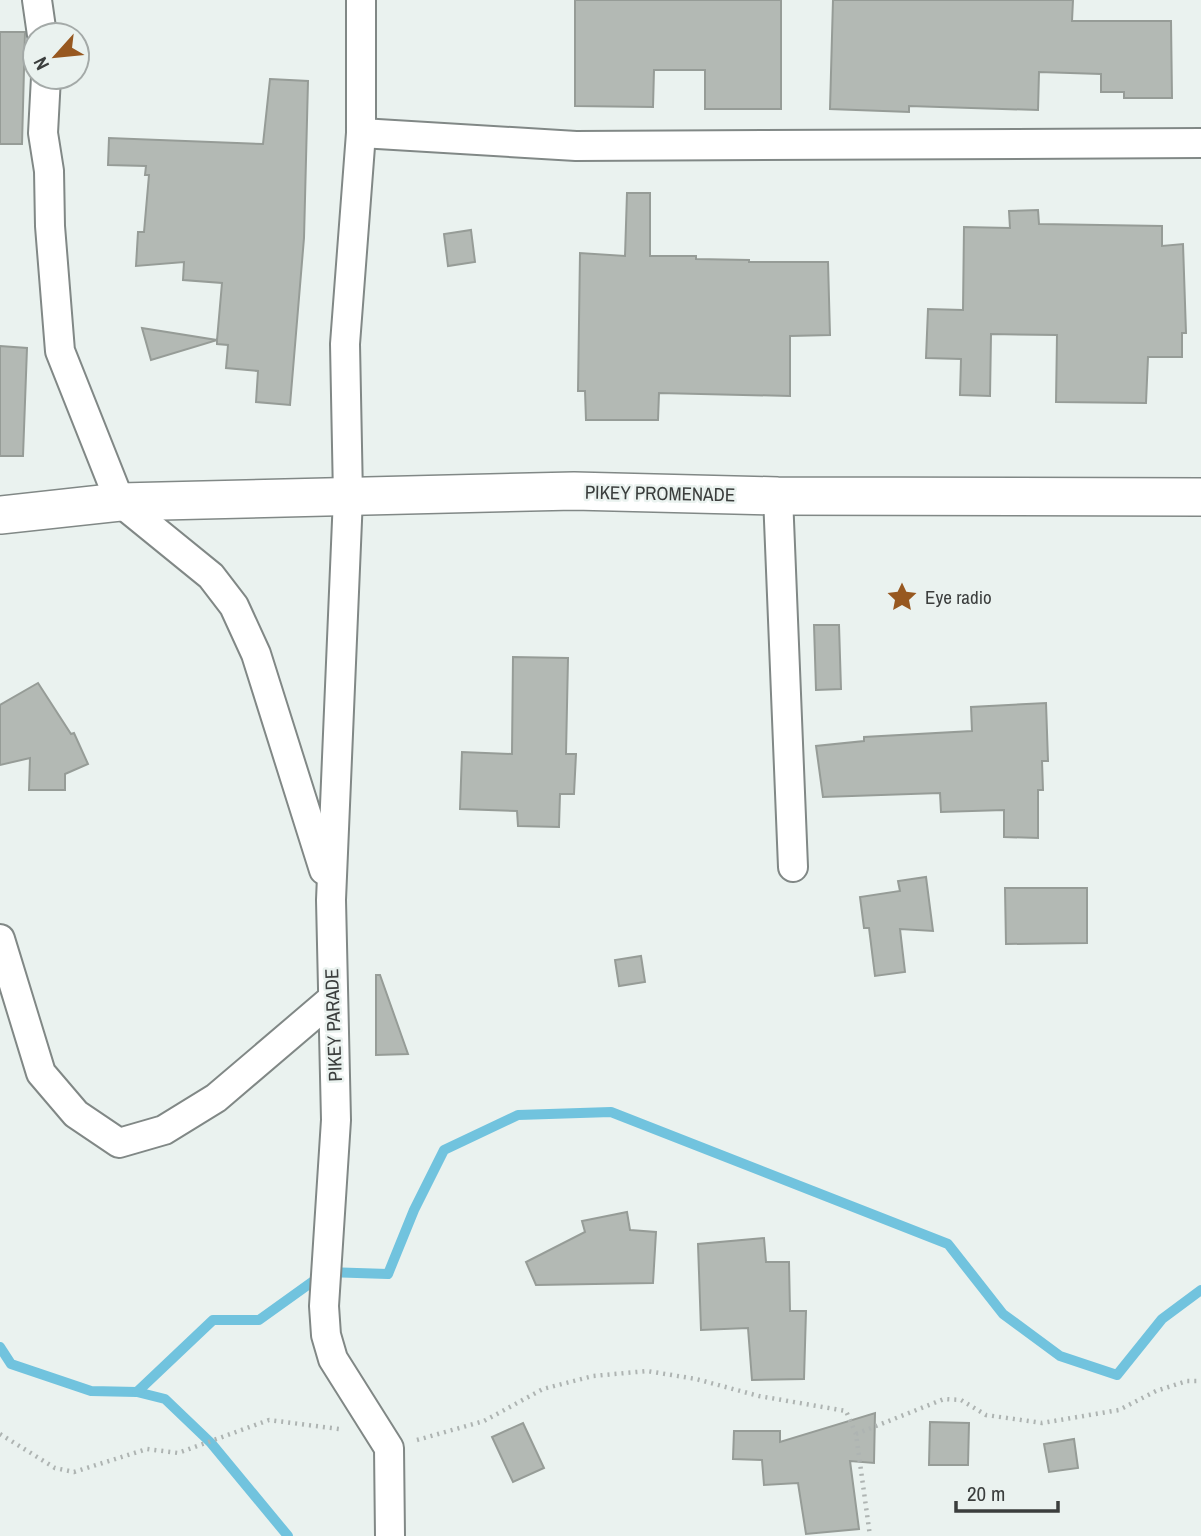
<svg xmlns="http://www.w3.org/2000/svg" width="1201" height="1536" viewBox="0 0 1201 1536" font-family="'Archivo Narrow',sans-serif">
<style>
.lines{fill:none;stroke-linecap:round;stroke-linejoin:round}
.stream{stroke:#71c3de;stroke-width:10}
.building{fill:#b3b9b4;stroke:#969c97;stroke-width:2}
.minor-casing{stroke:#818886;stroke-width:32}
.tertiary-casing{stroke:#818886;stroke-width:40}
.path{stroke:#aeb4b2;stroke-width:4.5;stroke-dasharray:2 5;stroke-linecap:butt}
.minor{stroke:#fff;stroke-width:28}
.tertiary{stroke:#fff;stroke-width:37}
.labels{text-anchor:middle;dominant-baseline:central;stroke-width:5;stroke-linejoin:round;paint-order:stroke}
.street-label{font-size:19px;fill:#3b3e3d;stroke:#eaf2ef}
.poi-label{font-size:19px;fill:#3b3e3d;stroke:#eaf2ef;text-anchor:start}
</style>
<rect width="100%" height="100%" fill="#eaf2ef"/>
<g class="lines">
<!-- stream -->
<g class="stream">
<path d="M0 1347 11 1364 91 1391 137 1392 165 1399 211 1443 288 1536"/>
<path d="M137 1392 213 1320H259L326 1272 388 1274 414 1210 444 1150 518 1115 611 1112 948 1244 1003 1314 1060 1356 1117 1375 1162 1319 1201 1290"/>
</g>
</g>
<!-- building -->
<g class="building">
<path d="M575 0H781V109H705V70H654L653 107 575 106Z"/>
<path d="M833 0H1073L1072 21H1171L1172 98H1124V92H1101V74L1039 72 1038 110 909 106V112L830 109Z"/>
<path d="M0 32H25L22 144H0Z"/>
<path d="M270 79 308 81 304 238 290 405 256 402 258 371 226 368 228 345 217 344V340L151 360 142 328 217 340 222 283 183 280 184 262 136 266 138 232H144L149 175H145L146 166 108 165 109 138 263 144Z"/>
<path d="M627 193H650V256H696V259L749 260V262H828L830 335 790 336V396L659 393 658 420H586L585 391H578L580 253 625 256Z"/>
<path d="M1038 210 1039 224 1162 226V246L1183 244 1186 333H1182V357H1148L1146 403 1056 402 1057 335 991 334 990 396 960 395 961 359 926 358 928 309 963 310 964 227 1010 228 1009 211Z"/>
<path d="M471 230 475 262 448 266 444 234Z"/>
<path d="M0 346 27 348 23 456H0Z"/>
<path d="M814 625H839L841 689 816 690Z"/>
<path d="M513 657 568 658 566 754H576L574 794H560L559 827 518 826 517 811 460 809 462 752 512 754Z"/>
<path d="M38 683 71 734 74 733 88 764 65 774V790H29L30 758 0 765V705Z"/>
<path d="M1046 703 1048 761H1042L1043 790H1038V838L1004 837V810L941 812 940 793 823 797 816 746 864 741V737L972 731 971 707Z"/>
<path d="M926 877 933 931 900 929 905 972 875 976 869 928H864L860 897 900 891 898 881Z"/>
<path d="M1005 888H1087V943L1006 944Z"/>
<path d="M641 956 645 982 619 986 615 960Z"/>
<path d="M376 975H380L408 1054 376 1055Z"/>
<path d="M627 1212 630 1230 656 1232 653 1283 536 1285 526 1262 585 1232 582 1221Z"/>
<path d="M764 1238 766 1262H789L790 1311H806L804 1379 752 1380 748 1328 701 1330 698 1244Z"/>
<path d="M875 1413 874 1463 850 1461 859 1529 806 1534 798 1483 764 1485 762 1460 733 1459 734 1431H780V1442Z"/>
<path d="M930 1422 969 1423 968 1465H929Z"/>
<path d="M523 1423 544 1468 513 1482 492 1437Z"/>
<path d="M1074 1439 1078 1468 1049 1472 1044 1444Z"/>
</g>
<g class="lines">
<!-- minor casing -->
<g class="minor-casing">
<g id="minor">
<path d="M37 0 42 35"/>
<path d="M361 0V133L345 344 348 497 331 900 336 1120 324 1306 326 1335 333 1359 389 1448 390 1536"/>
<path d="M46 77 43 133 49 171 50 226 60 351 120 502 211 576 234 606 256 654 324 870"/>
<path d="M361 133 576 146 1201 143"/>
<path d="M778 496 793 867"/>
<path d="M0 939 41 1073 76 1114 119 1143 164 1130 216 1098 331 1000"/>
</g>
</g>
<!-- tertiary casing -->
<g class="tertiary-casing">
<path id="tertiary" d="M0 515 120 502 574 491 778 496 1201 497"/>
</g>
<!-- path -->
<g class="path">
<path d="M0 1434 55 1468 74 1472 147 1449 178 1453 269 1420 339 1429"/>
<path d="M856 1434 944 1399 961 1400 986 1415 1042 1423 1119 1410 1156 1391 1187 1381H1201"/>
<path d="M417 1440 484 1421 543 1389 593 1376 647 1371 696 1379 759 1396 846 1411 856 1434 870 1536"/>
</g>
<!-- minor -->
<use href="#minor" class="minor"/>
<!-- tertiary -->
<use href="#tertiary" class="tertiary"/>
</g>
<!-- icons -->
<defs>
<g id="sight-bare" transform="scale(2.415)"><path d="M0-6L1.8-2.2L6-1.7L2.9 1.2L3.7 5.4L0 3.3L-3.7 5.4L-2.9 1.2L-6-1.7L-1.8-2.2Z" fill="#975820" stroke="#eaf2ef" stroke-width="2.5" paint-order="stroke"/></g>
</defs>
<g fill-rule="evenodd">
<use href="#sight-bare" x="902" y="597"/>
</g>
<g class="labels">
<!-- street labels -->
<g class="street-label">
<text transform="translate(660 493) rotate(1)">PIKEY PROMENADE</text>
<text transform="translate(333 1025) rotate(-92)">PIKEY PARADE</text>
</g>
<!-- poi labels -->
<g class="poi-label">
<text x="925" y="597">Eye radio</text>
</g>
</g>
<!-- north arrow -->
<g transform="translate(56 56) rotate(243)"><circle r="33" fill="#eaf2ef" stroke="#a4aaa8" stroke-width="2"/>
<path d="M0-5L12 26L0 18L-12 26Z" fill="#975820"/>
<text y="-10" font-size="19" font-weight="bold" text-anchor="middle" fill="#3b3e3d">N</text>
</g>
<!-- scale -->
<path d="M956 1501v10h102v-10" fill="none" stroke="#3b3e3d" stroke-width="3.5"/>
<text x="967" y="1501" font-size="21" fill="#3b3e3d" stroke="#eaf2ef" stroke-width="5" paint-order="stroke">20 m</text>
</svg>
